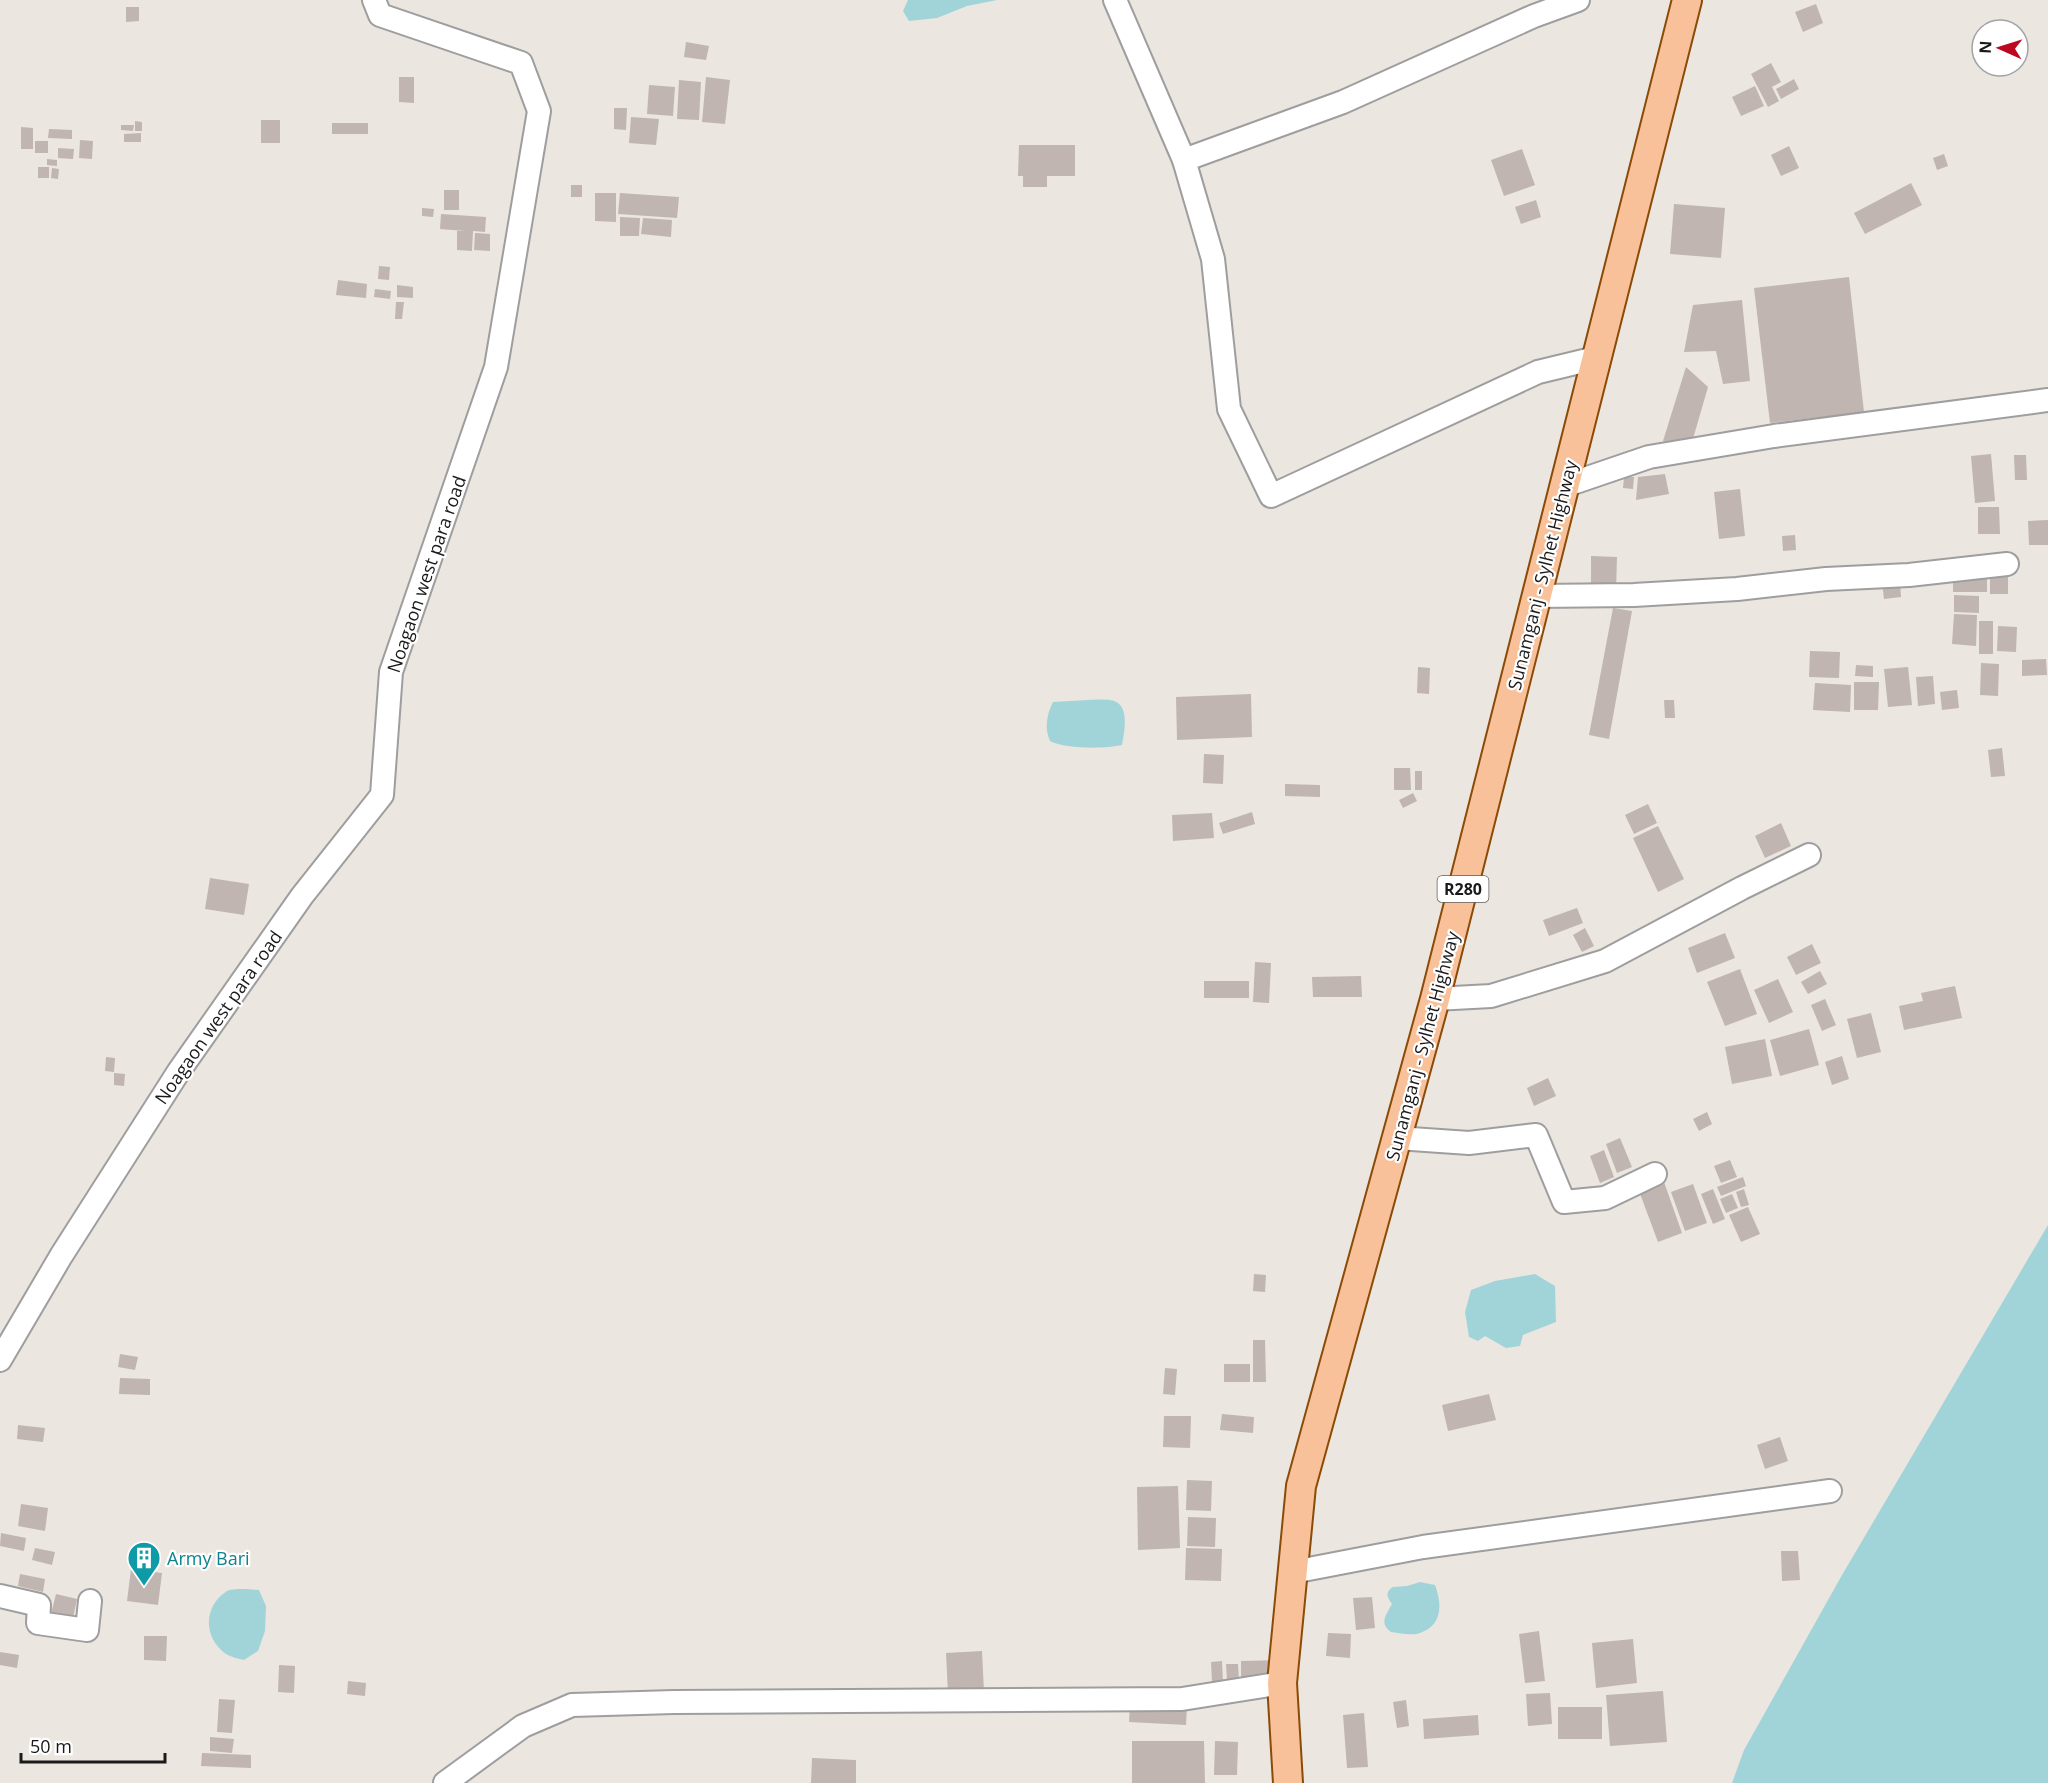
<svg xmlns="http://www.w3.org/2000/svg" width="2048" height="1783" viewBox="0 0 2048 1783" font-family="'Open Sans',sans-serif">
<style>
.water{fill:#a1d4d9}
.building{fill:#c0b5b0}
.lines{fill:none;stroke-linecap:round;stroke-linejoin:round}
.minor-casing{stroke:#9e9e9e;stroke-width:26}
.major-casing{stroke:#8b4b06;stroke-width:32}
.minor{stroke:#fff;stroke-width:22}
.major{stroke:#f8c199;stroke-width:28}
.labels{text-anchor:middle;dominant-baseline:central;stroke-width:4.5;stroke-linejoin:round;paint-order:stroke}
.shield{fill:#fff;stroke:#5f5f5f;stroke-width:1.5}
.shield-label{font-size:16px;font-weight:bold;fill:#1a1a1a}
.street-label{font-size:18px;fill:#1a1a1a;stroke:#fff}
.culture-label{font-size:18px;fill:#0d838f;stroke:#fff;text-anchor:start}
</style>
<rect width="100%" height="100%" fill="#ece6e0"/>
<!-- water -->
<g class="water">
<path d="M908 0H997L967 6 937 18 909 21 903 11Z"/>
<path d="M1088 700C1096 700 1111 698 1118 703 1129 711 1124 734 1122 745 1105 749 1065 749 1050 741 1044 728 1047 714 1053 702Z"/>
<path d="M2048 1225V1783H1732L1744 1750 1842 1575Z"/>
<path d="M1535 1274 1555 1286 1556 1322 1523 1335 1520 1346 1506 1348 1485 1336 1478 1341 1469 1337 1465 1312 1471 1290 1495 1281Z"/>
<path d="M1420 1582 1435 1585C1442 1604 1443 1625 1420 1633 1413 1636 1399 1633 1391 1632 1379 1623 1386 1615 1392 1604 1388 1598 1384 1592 1393 1587L1407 1586Z"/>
<path d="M245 1589 259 1590 266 1606 265 1631 258 1651 244 1660C238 1659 231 1657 226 1654 204 1639 202 1607 227 1591 231 1589 240 1589 245 1589Z"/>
</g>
<!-- building -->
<g class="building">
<path d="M1816 4 1823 23 1803 32 1795 12Z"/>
<path d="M126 7H139V21L126 22Z"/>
<path d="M686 42 709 46 706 60 684 57Z"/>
<path d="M1771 63 1781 82 1772 87 1779 101 1768 107 1751 74Z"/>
<path d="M399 77H414V103L399 102Z"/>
<path d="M706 77 730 80 725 124 702 122Z"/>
<path d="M1794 79 1799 89 1781 99 1776 89Z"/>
<path d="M679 80 701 82 699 120 677 119Z"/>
<path d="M649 85 675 87 673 116 647 114Z"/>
<path d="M1755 86 1764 106 1741 116 1732 97Z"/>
<path d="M614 108H627L626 130 614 129Z"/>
<path d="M631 117 659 119 656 145 629 143Z"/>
<rect x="261" y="120" width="19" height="23"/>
<path d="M135 121 142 122V131H135Z"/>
<rect x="332" y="123" width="36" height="11"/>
<path d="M121 125H134L133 131 121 130Z"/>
<path d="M21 127 33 128V149H21Z"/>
<path d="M49 129 72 130V139L48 138Z"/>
<path d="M141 133V142H124V134Z"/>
<path d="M80 140 93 141 92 159 79 158Z"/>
<rect x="35" y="141" width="13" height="12"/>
<path d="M1019 145H1075V176H1047V187H1023V176H1018Z"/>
<path d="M1789 146 1799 168 1781 176 1771 155Z"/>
<path d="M58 148 74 149 73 159 58 158Z"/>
<path d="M1522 149 1535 185 1504 196 1491 160Z"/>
<path d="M1944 154 1948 166 1937 170 1933 158Z"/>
<path d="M47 159 57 160V166L47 165Z"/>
<rect x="38" y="167" width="11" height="11"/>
<path d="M52 168 59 169 58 179 51 178Z"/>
<path d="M1911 183 1922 205 1865 234 1854 213Z"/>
<rect x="571" y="185" width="11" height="12"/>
<rect x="444" y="190" width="15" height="20"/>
<path d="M595 193H616V222L595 221Z"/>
<path d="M620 193 679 197 677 218 618 214Z"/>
<path d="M1536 200 1541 217 1521 224 1515 207Z"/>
<path d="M1674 204 1725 208 1721 258 1670 254Z"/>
<path d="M422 208 434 209 433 217 422 216Z"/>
<path d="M441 214 486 217 485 232 473 231 472 251 457 250V231H465L440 229Z"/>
<path d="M620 217 640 218 639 236H620Z"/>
<path d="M643 218 672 220 671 237 641 234Z"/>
<path d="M475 233 490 234V251L474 250Z"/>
<path d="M379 266 390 267 389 280 378 279Z"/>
<path d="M1849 277 1864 412 1770 423 1754 288Z"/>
<path d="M338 280 367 284 366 298 336 295Z"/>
<path d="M397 285 413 287V298L397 297Z"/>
<path d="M375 289 391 291 390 299 374 297Z"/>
<path d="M1742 300 1750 381 1723 384 1716 351 1684 352 1693 305Z"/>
<path d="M396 302H404L402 319H395Z"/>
<path d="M1686 367 1708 387 1690 449 1663 441Z"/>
<path d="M1991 454 1995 501 1975 503 1971 456Z"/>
<path d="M2014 455H2026L2027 480H2015Z"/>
<path d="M1665 474 1669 494 1636 500 1638 477Z"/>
<path d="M1624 477H1634L1633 489 1623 488Z"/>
<path d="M1740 489 1745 536 1719 539 1714 492Z"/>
<path d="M1978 507H1999L2000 534H1978Z"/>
<path d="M2048 520V545H2029L2028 521Z"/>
<path d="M1795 535 1796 550 1783 551 1782 536Z"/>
<path d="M1591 556 1617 557 1616 592H1591Z"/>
<rect x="1953" y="573" width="34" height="19"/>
<path d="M1990 573 2008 574V594H1990Z"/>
<path d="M1900 580 1901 597 1884 599 1882 582Z"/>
<path d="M1954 595 1979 596V613L1954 612Z"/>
<path d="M1613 608 1632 611 1609 739 1589 735Z"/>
<path d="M1954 614 1977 615 1976 646 1952 644Z"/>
<rect x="1979" y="621" width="14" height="33"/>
<path d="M1998 626 2017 627 2016 652 1997 651Z"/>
<path d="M1810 651 1840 652 1839 678 1809 677Z"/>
<path d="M2046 659 2047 675 2022 676V660Z"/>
<path d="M1981 663 1999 664 1998 696 1980 695Z"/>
<path d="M1856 665 1873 666V677L1855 676Z"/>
<path d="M1418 667 1430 668 1429 694 1417 693Z"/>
<path d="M1908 667 1912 705 1888 707 1884 669Z"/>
<path d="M1933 676 1935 704 1918 706 1916 677Z"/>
<path d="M1854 682H1879L1878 710H1854Z"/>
<path d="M1815 683 1851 685 1850 712 1813 710Z"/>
<path d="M1957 690 1959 708 1942 710 1940 692Z"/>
<path d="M1251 694 1252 737 1177 740 1176 697Z"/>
<path d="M1664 700H1674L1675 718H1665Z"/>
<path d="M2002 748 2005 776 1991 777 1988 750Z"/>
<path d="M1204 754 1224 755 1223 784 1203 783Z"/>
<path d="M1394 768H1410L1411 790H1394Z"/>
<rect x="1415" y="771" width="7" height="19"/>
<path d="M1285 784 1320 785V797L1285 796Z"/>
<path d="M1413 793 1417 801 1403 808 1399 800Z"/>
<path d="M1648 804 1657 823 1634 834 1625 815Z"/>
<path d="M1252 812 1255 824 1223 834 1219 823Z"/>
<path d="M1212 813 1214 838 1173 841 1172 815Z"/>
<path d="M1781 823 1791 846 1765 858 1755 836Z"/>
<path d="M1658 826 1684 879 1658 892 1633 838Z"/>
<path d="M210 878 249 884 244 915 205 909Z"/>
<path d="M1577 908 1583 923 1549 936 1543 920Z"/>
<path d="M1585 928 1594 946 1582 952 1573 935Z"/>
<path d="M1725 933 1735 958 1697 973 1688 948Z"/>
<path d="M1812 944 1821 963 1796 975 1787 957Z"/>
<path d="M1255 962 1271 963 1269 1003 1253 1002Z"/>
<path d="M1740 969 1757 1014 1725 1026 1707 982Z"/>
<path d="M1820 971 1827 984 1808 994 1801 982Z"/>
<path d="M1361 976 1362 997H1313L1312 977Z"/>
<path d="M1778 979 1793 1012 1769 1023 1754 990Z"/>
<rect x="1204" y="981" width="45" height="17"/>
<path d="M1955 986 1962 1018 1904 1030 1899 1006 1923 1001 1921 993Z"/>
<path d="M1825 999 1836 1025 1822 1031 1811 1005Z"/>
<path d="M1871 1013 1881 1052 1857 1058 1847 1019Z"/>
<path d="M1809 1029 1819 1065 1780 1076 1770 1040Z"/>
<path d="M1765 1039 1772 1076 1732 1084 1725 1047Z"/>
<path d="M1842 1056 1849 1079 1832 1085 1825 1062Z"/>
<path d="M106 1057 115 1058 114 1072 105 1071Z"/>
<path d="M114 1073 125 1074 124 1086 114 1085Z"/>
<path d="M1548 1078 1556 1096 1534 1106 1527 1088Z"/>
<path d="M1707 1112 1712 1124 1699 1131 1693 1119Z"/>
<path d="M1620 1138 1632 1167 1617 1173 1606 1144Z"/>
<path d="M1604 1150 1614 1177 1600 1183 1590 1156Z"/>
<path d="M1730 1160 1737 1177 1721 1183 1714 1166Z"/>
<path d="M1743 1177 1746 1186 1721 1196 1717 1187Z"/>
<path d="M1664 1182 1682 1233 1658 1242 1639 1191Z"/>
<path d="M1693 1184 1707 1223 1685 1231 1671 1192Z"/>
<path d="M1713 1189 1725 1219 1713 1224 1701 1194Z"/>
<path d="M1744 1189 1749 1205 1741 1207 1736 1192Z"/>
<path d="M1732 1194 1738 1208 1726 1213 1720 1199Z"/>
<path d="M1748 1207 1760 1234 1741 1242 1729 1215Z"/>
<path d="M1254 1274 1266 1275 1265 1292 1253 1291Z"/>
<path d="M1253 1340H1265L1266 1382H1253Z"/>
<path d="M120 1354 138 1357 135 1370 118 1367Z"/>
<rect x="1224" y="1364" width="26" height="18"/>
<path d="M1165 1368 1177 1369 1175 1395 1163 1394Z"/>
<path d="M120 1378 150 1379V1395L119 1394Z"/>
<path d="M1489 1394 1496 1420 1448 1431 1442 1405Z"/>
<path d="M1222 1414 1254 1417 1253 1433 1220 1430Z"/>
<path d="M1164 1416H1191L1190 1448 1163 1447Z"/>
<path d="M18 1425 45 1428 43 1442 17 1439Z"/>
<path d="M1780 1437 1788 1461 1765 1469 1757 1445Z"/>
<path d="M1187 1480 1212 1481 1211 1511 1186 1510Z"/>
<path d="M1178 1486 1180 1548 1138 1550 1137 1487Z"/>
<path d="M21 1504 48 1508 45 1531 18 1526Z"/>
<path d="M1188 1517 1216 1518 1215 1547 1187 1546Z"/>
<path d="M1 1533 26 1538 24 1551 0 1546Z"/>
<path d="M35 1548 55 1552 52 1565 32 1560Z"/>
<path d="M1186 1548 1222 1549 1221 1581 1185 1580Z"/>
<path d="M1781 1551H1798L1800 1580 1782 1581Z"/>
<path d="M131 1569 162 1573 158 1605 127 1601Z"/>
<path d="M20 1574 45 1579 43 1592 18 1586Z"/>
<path d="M56 1594 77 1599 72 1623 50 1618Z"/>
<path d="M1372 1597 1375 1628 1356 1630 1353 1598Z"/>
<path d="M1539 1631 1545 1681 1525 1683 1519 1634Z"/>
<path d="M1328 1633 1351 1634 1350 1658 1326 1656Z"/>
<path d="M144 1636H167L166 1661 144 1660Z"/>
<path d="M1633 1639 1637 1683 1596 1688 1592 1643Z"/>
<path d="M982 1651 984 1692 948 1694 946 1653Z"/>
<path d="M0 1652 19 1655 17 1668 0 1665Z"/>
<path d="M1279 1660 1280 1681H1241V1661Z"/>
<path d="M1222 1661 1223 1683H1212L1211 1662Z"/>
<path d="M1226 1664H1238L1239 1680 1227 1681Z"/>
<path d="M279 1665 295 1666 294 1693 278 1692Z"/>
<path d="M348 1681 366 1683 365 1696 347 1694Z"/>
<path d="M1663 1691 1667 1742 1610 1746 1606 1695Z"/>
<path d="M1550 1693 1552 1724 1528 1726 1526 1694Z"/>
<path d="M219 1699 235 1700 232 1733 217 1732Z"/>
<path d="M1406 1700 1409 1726 1397 1728 1393 1702Z"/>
<path d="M1130 1703 1187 1706 1186 1725 1129 1722Z"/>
<rect x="1558" y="1707" width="44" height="32"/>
<path d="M1364 1713 1368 1767 1347 1768 1343 1715Z"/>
<path d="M1478 1715 1479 1735 1424 1739 1423 1719Z"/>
<path d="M210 1737 234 1739 232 1753 210 1751Z"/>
<path d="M1132 1741H1204L1205 1783H1132Z"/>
<path d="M1215 1741 1238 1742 1237 1775H1214Z"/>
<path d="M202 1753 251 1755V1768L201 1766Z"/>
<path d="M812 1758 856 1760V1783H811Z"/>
</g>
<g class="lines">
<!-- minor casing -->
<g class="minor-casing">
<g id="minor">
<path d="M1115 0 1184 160 1343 102 1534 16 1578 0"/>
<path d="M1184 160 1213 259 1229 409 1271 496 1538 372 1596 358"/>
<path d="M1564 486 1649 457 1774 436 2048 400"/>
<path d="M1536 596 1634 595 1737 589 1826 579 1909 575 2007 564"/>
<path d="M1435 999 1491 996 1605 961 1742 888 1809 855"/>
<path d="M1397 1138 1469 1143 1536 1135 1564 1202 1605 1198 1655 1174"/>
<path d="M0 1360 61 1256 179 1071 302 896 382 795 391 672 496 367 539 111 521 63 380 15 374 0"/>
<path d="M1293 1572 1423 1547 1830 1491"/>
<path d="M0 1596 39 1605 38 1623 87 1630 90 1601"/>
<path d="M445 1783 523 1726 572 1705 674 1702 1182 1699 1282 1683"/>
</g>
</g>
<!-- major casing -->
<g class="major-casing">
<path id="major" d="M1288 1783 1282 1683 1301 1486 1435 999 1687 0"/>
</g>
<!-- minor -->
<use href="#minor" class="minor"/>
<!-- major -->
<use href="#major" class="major"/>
</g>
<!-- icons -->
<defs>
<g id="building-pin" transform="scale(1.725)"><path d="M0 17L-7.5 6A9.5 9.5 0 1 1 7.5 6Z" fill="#0f9aa8" stroke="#fff"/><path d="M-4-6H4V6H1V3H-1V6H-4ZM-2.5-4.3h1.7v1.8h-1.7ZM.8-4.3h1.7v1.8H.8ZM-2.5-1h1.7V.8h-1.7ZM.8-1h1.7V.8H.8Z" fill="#fff"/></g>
</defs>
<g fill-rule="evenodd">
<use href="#building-pin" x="144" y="1558"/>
</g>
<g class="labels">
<!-- shield labels -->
<rect class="shield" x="1437.5" y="876" width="51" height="26" rx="4.5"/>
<g class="shield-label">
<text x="1463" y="889">R280</text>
</g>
<!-- street labels -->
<g class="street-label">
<text transform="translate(426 574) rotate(-71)">Noagaon west para road</text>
<text transform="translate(1542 575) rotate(-76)">Sunamganj - Sylhet Highway</text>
<text transform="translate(218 1017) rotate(-55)">Noagaon west para road</text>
<text transform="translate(1422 1046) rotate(-75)">Sunamganj - Sylhet Highway</text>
</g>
<!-- culture labels -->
<g class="culture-label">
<text x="167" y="1558">Army Bari</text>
</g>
</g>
<!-- north arrow -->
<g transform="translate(2000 48) rotate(273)"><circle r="28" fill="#ffffff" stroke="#a3a3a3" stroke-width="1.5"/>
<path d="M0-4.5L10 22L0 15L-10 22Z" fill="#bd0822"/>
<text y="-9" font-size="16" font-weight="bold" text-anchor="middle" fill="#1a1a1a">N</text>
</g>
<!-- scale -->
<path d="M21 1753v9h144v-9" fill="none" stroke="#1a1a1a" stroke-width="3"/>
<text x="30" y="1753" font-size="18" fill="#1a1a1a" stroke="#ffffff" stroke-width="4.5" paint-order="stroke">50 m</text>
</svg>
